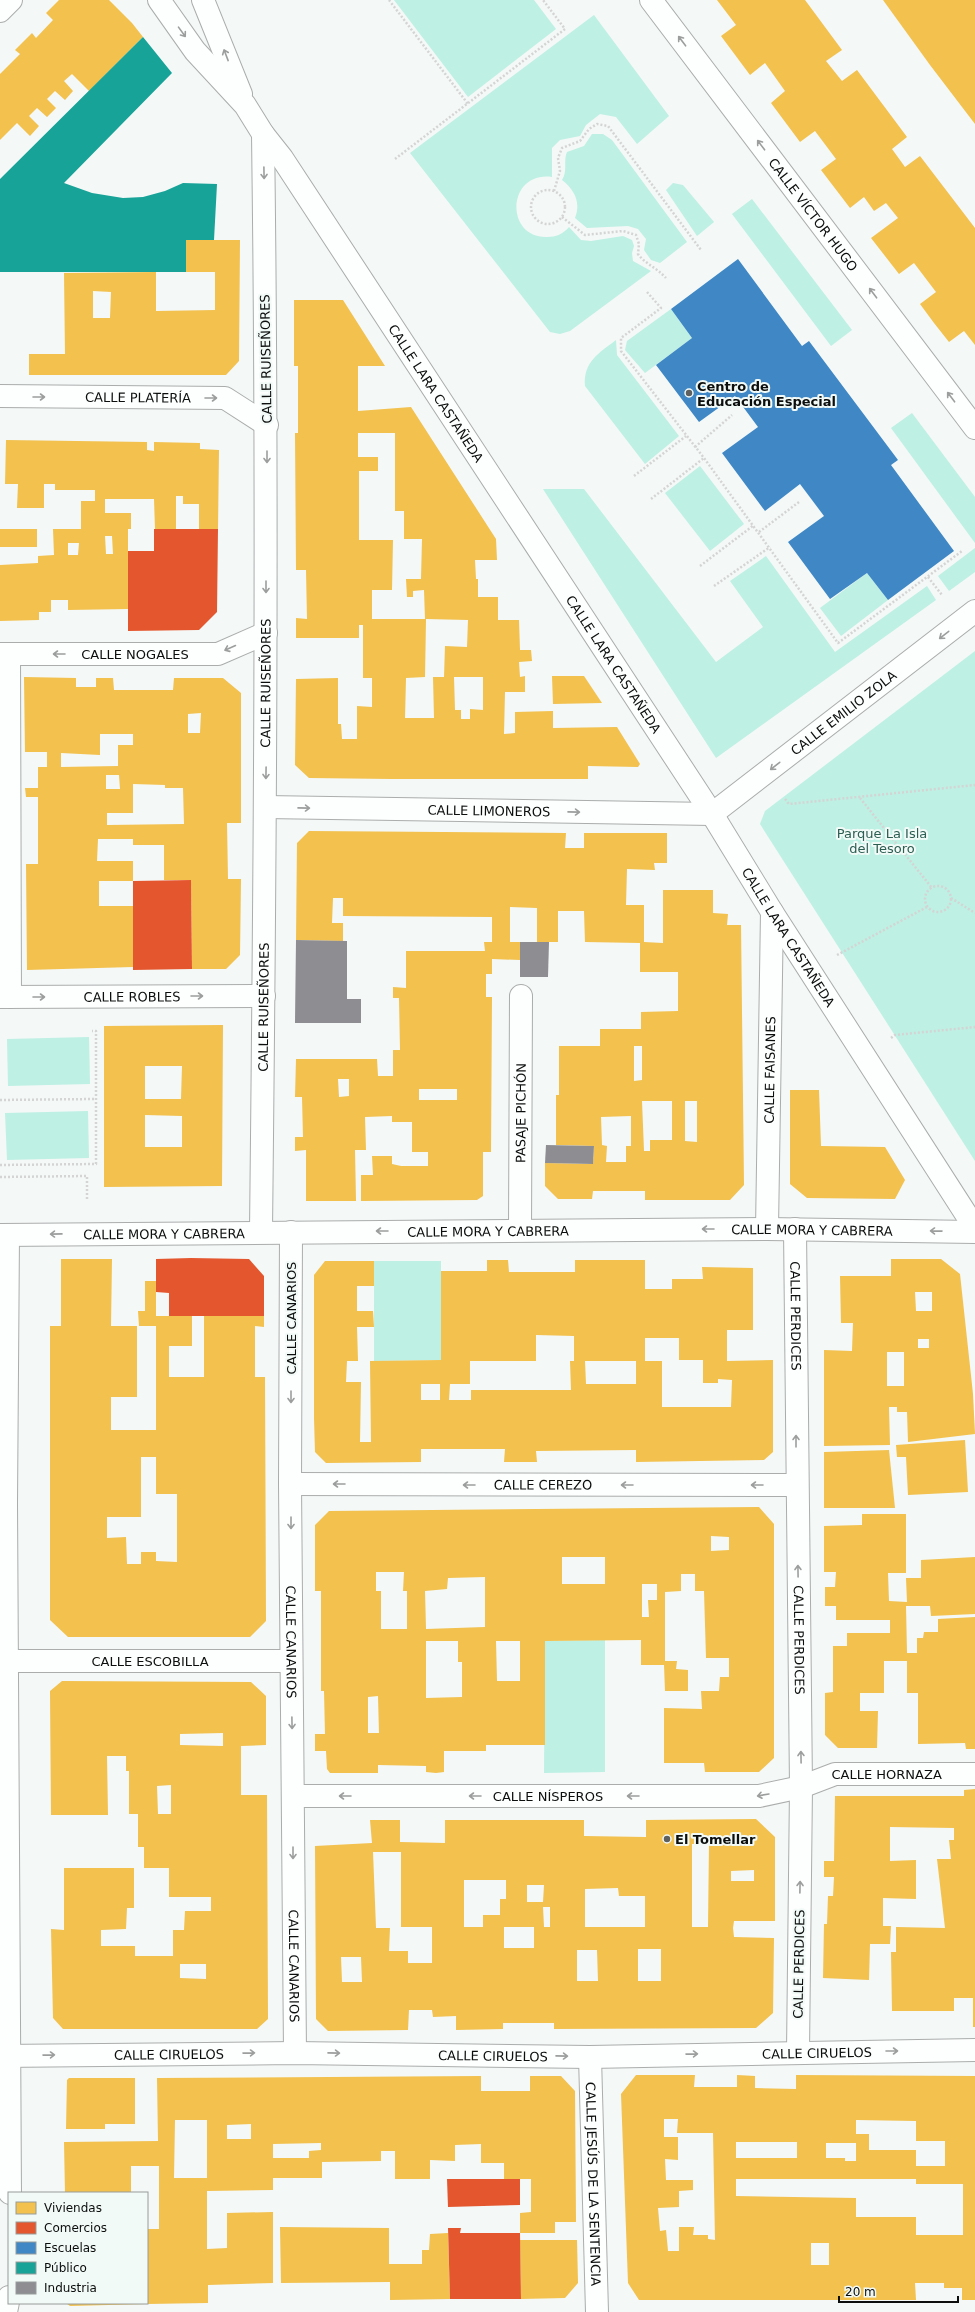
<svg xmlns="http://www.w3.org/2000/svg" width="975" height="2312" viewBox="0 0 975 2312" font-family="'DejaVu Sans',sans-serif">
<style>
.green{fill:#bef0e3}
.homes{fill:#f2c14e;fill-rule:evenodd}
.shops{fill:#e4572e}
.schools{fill:#3f88c5}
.public{fill:#17a398}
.industry{fill:#8d8d92}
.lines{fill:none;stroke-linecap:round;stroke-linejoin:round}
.minor-casing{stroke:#aaadac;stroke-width:24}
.path{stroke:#d4d4d4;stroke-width:2.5;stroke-dasharray:2 2;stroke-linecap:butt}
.minor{stroke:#fdfefe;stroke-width:22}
.oneway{stroke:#9c9e9e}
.poi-dot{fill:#5d605f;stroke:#f2faf8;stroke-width:1.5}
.labels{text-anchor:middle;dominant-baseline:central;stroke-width:4;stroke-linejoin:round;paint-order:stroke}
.street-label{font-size:13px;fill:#0b0e0d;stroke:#f2faf8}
.poi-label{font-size:13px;font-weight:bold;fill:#0b0e0d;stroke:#f2faf8;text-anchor:start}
.park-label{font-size:13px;fill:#2c5e52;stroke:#f2faf8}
</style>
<rect width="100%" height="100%" fill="#f4f8f7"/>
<!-- green -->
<g class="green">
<path d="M394 0H534L556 29 468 97Z"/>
<path d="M594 15 669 116 637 144 616 117 600 114 586 125 580 136 560 140 552 148V177C507 171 504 238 547 237 556 237 563 234 569 227L581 240 591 241 623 236 632 240 634 246 632 253 633 261 651 271 570 331 560 334 550 332 410 153Z"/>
<path d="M592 134H603L612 140 687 242 660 263 651 260 644 250 646 239 638 229 628 226 587 228 575 218C581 203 575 190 562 180 568 171 563 161 567 152L584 146Z"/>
<path d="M673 183 683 185 714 222 697 236 666 190Z"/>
<path d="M752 199 852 330 831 346 732 214Z"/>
<path d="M671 309 692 338 645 373 625 350 627 341Z"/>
<path d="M616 340 617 355 679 436 645 464 585 386C583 362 599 353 616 340Z"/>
<path d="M912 413 975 497V543L891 428Z"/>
<path d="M700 466 744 524 710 551 665 493Z"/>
<path d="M543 489H584L716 662 763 627 730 581 766 556 835 652 927 586 936 600 716 758Z"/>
<path d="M975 548V572L949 591 938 576Z"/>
<path d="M867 573 888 600 841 636 820 608Z"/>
<path d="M975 651V1161L760 824 765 811Z"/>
<path d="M89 1037 90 1084 8 1086 7 1039Z"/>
<path d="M88 1111 89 1158 7 1160 5 1113Z"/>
<path d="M374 1261H441V1360L374 1361Z"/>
<path d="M605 1640V1772L544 1773 545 1641Z"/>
</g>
<!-- homes -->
<g class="homes">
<path d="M59 0H109L132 23 143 37 89 91 72 74 64 81 73 91 65 100 55 91 47 99 56 108 47 117 37 108 29 116 39 126 30 136 17 123 0 140V74L20 54 15 50 32 33 36 38 53 20 46 13Z"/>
<path d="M717 0H805L808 4 842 50 826 61 842 81 857 70 907 137 892 149 905 167 920 156 975 228V345L964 331 949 342 934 323 920 304 936 292 914 263 899 274 871 238 898 218 886 203 874 211 864 197 850 208 821 170 836 159 815 131 800 142 771 103 785 91 765 63 750 75 721 36 736 25Z"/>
<path d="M883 0H975V124L930 65Z"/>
<path d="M186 240H240L239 361 226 375H29V354H65L64 273 156 272V311L215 310V272H186ZM93 291 111 292 110 318H93Z"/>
<path d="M294 300H343L385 366H358V411L411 407 496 539 497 560H475L476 579H478V597H498V620H519L520 650H531L532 661 519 662 520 677 525 676V692H505L504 734 515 733V712L553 711V728L617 727 640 764 638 767 588 766V779H391L309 778 295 765 296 679 338 678V724H341L342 739H357V706L372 707V678H363V625H359V638H296V618L307 619 306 570H296L295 433H298V366H294ZM358 433H395V511H404V539H422L421 579H406L407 597H413V591L424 590 425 619H372V590H392L393 540H359V471H378V457H358ZM426 619 468 620 467 647 445 646 444 677H433L434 718H405L406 678 425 677ZM454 677H483V710L470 709V719H461V710H455Z"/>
<path d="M6 440 147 442V450L154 451V442L200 443V449L219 450 218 529H199V504H183V496H176V529H155L154 499H105V513H131V529H128V609L68 610V600H51V612H39V620L0 621V565L38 563V556L54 555 53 529H81V501H95V490H55V484H44V508H17L18 484H5ZM105 536H112L113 554H106ZM68 543H79L78 555H68Z"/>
<rect x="0" y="529" width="37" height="18"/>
<path d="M552 676H584L602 703 553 704Z"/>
<path d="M24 677 76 678V687H96V678H113L114 690H173L174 678H223L241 693V823H227L228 879H241L240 955 226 969H192L191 880H164V845H133V839H98L97 861H133V881H99V906H133V967L27 970 26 864H38V797H26L25 788H38V767H47V752H25ZM201 713 200 733H188V714ZM100 734H133V745H118V766L61 767V753L100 755ZM106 775H119L120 789H106ZM133 784 165 785V788H183L184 824 107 825V813H133Z"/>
<path d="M309 831 566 833 565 848H584V833H667V863H654L655 870 627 869 626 905H644V942L663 943V890H713V913L728 914 727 925H741L744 1185 730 1200H645V1191H593L592 1199H558L545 1186V1163L593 1164 594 1146 556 1145V1095H559V1046H600V1029H641V1012L678 1011V972H640V943L585 942 584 911H558V942H537V908L510 907V942H520V960L492 959V974H486V997H492L491 1152H483V1196L477 1200 361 1201V1175H373L372 1156H392V1164L401 1166H428V1152H412V1122H392V1116L365 1117 366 1150H355L356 1201H306V1150L295 1151V1137H303L302 1097H295L296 1059H377L378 1076H393V1050H400L399 998H393V987L406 988V951H485L484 942H492V917L343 916V898H333L332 923H343V941L296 940 297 843ZM634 1046H642V1080L634 1081ZM338 1079H349V1096L339 1097ZM419 1089H457V1100H419ZM642 1101H672V1140H650V1151H644ZM685 1101H697V1142L685 1141ZM631 1116V1146H626V1162H606L607 1146 602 1145 601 1117Z"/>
<path d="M223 1025 222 1186 104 1187V1026ZM145 1066H182L181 1099H145ZM145 1115 182 1116V1147H145Z"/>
<path d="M790 1090H819L821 1146 885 1147 905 1180 895 1199 807 1198 790 1184Z"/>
<path d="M61 1259H112L111 1326H137V1397H111V1430H156V1326H139L138 1311H145V1281H156V1316H192V1346H169V1377H204V1316H264V1327L255 1326V1377H265L266 1621 250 1637H68L50 1620V1326H61ZM141 1457H156V1494H177V1562L156 1561V1552H141V1564H127L126 1537 107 1538V1517H141Z"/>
<path d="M891 1259H941L960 1274 973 1394 975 1434 908 1442 907 1412H897V1407H889L890 1445 824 1446V1350L852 1351 853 1323H841L840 1276H891ZM915 1292H932V1311H916ZM918 1339H929V1348H918ZM887 1352H904V1386H887Z"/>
<path d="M487 1260H508L509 1272H575V1260H645V1289H672V1279H703L702 1267 753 1268V1330H727V1361L773 1360V1452L764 1460 636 1462V1450L536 1451 537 1462H504L505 1449H421V1462L326 1463 315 1452 314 1418V1275L325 1261H374V1286H357V1311H373L374 1327H357L358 1361H347L346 1382H361L360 1442H371L370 1361 441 1360V1271H487ZM536 1335 574 1336V1361H570L571 1390H471V1400H449L450 1384H470V1361H536ZM645 1338H679V1360H703V1383H718V1379L732 1380 731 1407H662V1361H645ZM585 1361H636V1384H586ZM421 1384H440V1400H421Z"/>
<path d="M965 1440 968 1492 908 1495 906 1457H897L896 1445Z"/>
<path d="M889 1450 895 1508H824V1452Z"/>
<path d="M759 1507 774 1524V1758L759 1772H705L704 1763H664V1708L702 1709 701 1691H719L720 1677H729V1658H706L704 1591H695V1574H681V1591L665 1592V1661H677L676 1669 688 1670V1691H665L664 1665H641V1640L545 1641V1745H486V1751H444V1772L436 1773 426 1772V1766L378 1765V1773H330L327 1769 326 1751H315V1734H325L324 1691H321V1591H315V1525L329 1511ZM711 1536 729 1537V1550L711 1551ZM562 1557H605V1584H562ZM376 1572H404L403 1591H407V1629H381V1591H376ZM485 1577V1627L426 1629 425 1591 447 1589 448 1578ZM642 1584H657V1600H648L649 1617H642ZM426 1641H458V1662H462V1697L426 1698ZM496 1641H520V1681H497ZM378 1696 379 1733H368V1697Z"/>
<path d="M862 1514H906V1573H888L889 1601 907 1602 906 1578H921V1560L975 1557V1614L931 1616 930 1606H906L907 1653H917V1638H923L924 1632H938V1619L975 1617V1749H966L965 1743 918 1744V1693H907V1661H884V1693H860V1711H878L877 1748H838L825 1735V1693L833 1692V1646H847V1633H890V1620H836V1606H825V1587H835L836 1572H824V1526L862 1525Z"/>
<path d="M62 1681 251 1682 266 1696V1745L241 1746V1795H267L268 2019 257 2029H63L53 2018 51 1929 64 1930V1868H134V1908H127L126 1929 101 1930V1946H135V1956H173V1930H184L185 1911H211V1897H169V1868H144V1847H138V1814H129V1771H126V1756H107L108 1815H51L50 1691ZM223 1733V1746L180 1745V1734ZM171 1785V1814H158L157 1786ZM180 1964H206V1979L180 1978Z"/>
<path d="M975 1789V2027H973V1998H954V2011H892L891 1952H896V1927L945 1928 937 1859H951L949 1840H954V1828L890 1827V1861L916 1860V1899L883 1898V1926H891L890 1944H870L869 1980 823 1978 824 1924H827L828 1896H833L834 1877H824V1861H834L835 1796H964V1790Z"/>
<path d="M756 1819 775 1837V1921H734L733 1928 734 1937 774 1938 773 2013 756 2028 554 2029V2023H503V2029L456 2030V2016L433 2017 432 2010H409L408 2030 328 2031 316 2019 315 1846 372 1843 370 1820H400V1842L445 1843V1820H584V1836L646 1837V1820ZM692 1844H709L708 1927H692ZM373 1852H401V1927H432V1963H408V1951H389L390 1928H376ZM754 1870V1881H731V1871ZM464 1880H506V1899H500V1915H483V1927H464ZM527 1885H544L543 1902H527ZM618 1888 619 1896H645V1927H585V1889ZM543 1907H550V1927H544ZM504 1927H534V1948H504ZM638 1949H661V1981H638ZM577 1950H597L598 1981H577ZM341 1957H361L362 1982H342Z"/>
<path d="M636 2075H695L694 2087H737V2075L755 2076V2088L796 2089V2075L975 2076V2300H962V2288H944V2283H915L916 2300H639L628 2283 621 2094ZM664 2119H678L677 2133H713L715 2240 708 2239V2235H693L694 2227H679V2251H668L666 2230 660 2231 658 2208 679 2207V2191L693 2190V2180H666L665 2159 678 2160V2137H664ZM856 2120 916 2121V2141H945V2166H916V2150H869V2134H856ZM736 2142H797V2158H736ZM826 2143H856V2161H845V2158H826ZM736 2179H916V2184H963V2235H916V2217H856V2198L736 2196ZM811 2243H829V2265H811Z"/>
<path d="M481 2076V2091H530V2076H561L575 2091 576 2222H555V2233H520V2213L531 2212V2179H504V2163H481V2144L455 2145V2161L430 2160V2179H395V2151H381V2161L322 2162V2178H273V2190L207 2191V2249L227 2248V2213L273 2212V2283L208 2285V2303L147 2304V2229H159V2166H131V2193H65L64 2142 158 2141 157 2078ZM175 2120H207V2178H174ZM251 2124V2139H227V2125ZM321 2143V2150L309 2151V2158H273V2144Z"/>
<path d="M69 2078H135V2124H105V2129H66L67 2080Z"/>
<path d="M280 2227 389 2228V2264H422V2250H429L430 2234 448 2233 450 2299 390 2300V2282L281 2283Z"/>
<path d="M520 2240H577L578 2283 565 2298 521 2299Z"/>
<path d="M66 2303H147V2304L70 2306Z"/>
</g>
<!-- shops -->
<g class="shops">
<path d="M154 529H218L217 612 199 630 128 631V551H154Z"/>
<path d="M191 880 192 969 133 970V881Z"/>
<path d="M191 1258 249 1259 264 1276V1316H169V1293L156 1292V1259Z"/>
<path d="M447 2179H520V2205L448 2207Z"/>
<path d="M448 2228H461L460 2233H520L521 2299H450Z"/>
</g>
<!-- schools -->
<path class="schools" d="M738 259 802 346 809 341 898 460 891 465 954 551 888 600 867 573 830 599 788 542 824 516 800 484 765 511 722 453 758 427 735 396 699 422 656 365 692 338 671 309Z"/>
<!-- public -->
<path class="public" d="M143 37 172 73 64 183 92 193 123 198 143 197 165 191 183 183 217 184 214 240H186V272H0V179Z"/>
<!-- industry -->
<g class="industry">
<path d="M296 940 347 941V999H361V1023H295Z"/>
<path d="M520 942H549L548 977H520Z"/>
<path d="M546 1145 594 1146 593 1164 545 1163Z"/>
</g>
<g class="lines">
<!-- minor casing -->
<g class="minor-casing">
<g id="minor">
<path id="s1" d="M159 0 195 51 245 105 263 134 282 158 712 814 772 912 975 1228"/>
<path d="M203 0 241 94"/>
<path id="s2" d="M651 0 975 428"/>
<path d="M0 11 11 0"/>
<path id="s3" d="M0 396 225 398 267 425"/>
<path id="s4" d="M0 654H218L266 633"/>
<path d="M9 654 10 997"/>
<path id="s5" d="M265 807 712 814 975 611"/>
<path id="s6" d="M0 997 264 996"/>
<path id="s7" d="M767 1229 772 912"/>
<path id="s8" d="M795 1229 801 1787 798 2052"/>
<path id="s9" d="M520 1230 521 996"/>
<path id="s10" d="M261 1232C265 866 268 500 263 134"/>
<path id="s11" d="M291 1232 290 1484 295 2053"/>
<path id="s12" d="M0 1235 767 1229 975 1232"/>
<path d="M8 1235 6 1504 10 2193"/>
<path id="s13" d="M290 1484 796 1485"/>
<path id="s14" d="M8 1661H291"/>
<path id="s15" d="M293 1796H759L801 1787 835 1774H975"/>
<path id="s16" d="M0 2056 295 2053 590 2057 975 2050"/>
<path id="s17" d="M590 2057 597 2312"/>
<path d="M6 2312 9 2297"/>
</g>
</g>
<!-- path -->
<g class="path">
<path d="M389 0 468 104"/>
<path d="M395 159 565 29 543 0"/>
<circle cx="548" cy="207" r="17"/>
<path d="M554 191 560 171 558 158 562 148 580 141 589 129 597 124 608 126 701 250"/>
<path d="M562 217 585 235 623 231 636 235 639 244 638 254C645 264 656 267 666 278"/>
<path d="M647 292 661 308 621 338V351L704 458 838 643 962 551"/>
<path d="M695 447 732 415"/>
<path d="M634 476 686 436"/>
<path d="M651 499 704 458"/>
<path d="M759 532 799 502"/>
<path d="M700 566 754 525"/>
<path d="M928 577 942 595"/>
<path d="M714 586 770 547"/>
<path d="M860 798 932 888"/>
<path d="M785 799 789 804 975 785"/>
<circle cx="938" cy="899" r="13"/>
<path d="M951 898 975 913"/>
<path d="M837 955 927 907"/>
<path d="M891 1038 895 1035 975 1027"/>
<path d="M0 1100 95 1099"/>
<path d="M0 1165 96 1164V1031H92"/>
<path d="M0 1177 87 1176V1201"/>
</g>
<!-- minor -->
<use href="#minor" class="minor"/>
</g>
<!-- one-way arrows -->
<defs><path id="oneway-shaft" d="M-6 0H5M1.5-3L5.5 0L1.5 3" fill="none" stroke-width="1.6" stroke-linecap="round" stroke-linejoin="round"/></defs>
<g class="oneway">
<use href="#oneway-shaft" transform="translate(182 32) rotate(54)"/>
<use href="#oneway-shaft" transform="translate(682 41) rotate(-127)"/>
<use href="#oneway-shaft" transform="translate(226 55) rotate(-111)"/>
<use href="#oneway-shaft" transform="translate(761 145) rotate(-127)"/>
<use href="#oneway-shaft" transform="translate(264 173) rotate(89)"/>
<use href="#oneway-shaft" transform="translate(873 293) rotate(-127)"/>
<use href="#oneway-shaft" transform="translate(39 397)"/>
<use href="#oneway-shaft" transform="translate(951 397) rotate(-127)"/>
<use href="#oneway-shaft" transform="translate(211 398)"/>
<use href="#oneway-shaft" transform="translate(267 457) rotate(90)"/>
<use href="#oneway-shaft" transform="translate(266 587) rotate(90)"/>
<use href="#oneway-shaft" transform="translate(944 635) rotate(142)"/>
<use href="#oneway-shaft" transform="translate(230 648) rotate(156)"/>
<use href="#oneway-shaft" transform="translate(59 654) rotate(180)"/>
<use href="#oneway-shaft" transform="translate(775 766) rotate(142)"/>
<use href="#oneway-shaft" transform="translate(266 773) rotate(91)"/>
<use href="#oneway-shaft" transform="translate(304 808) rotate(1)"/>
<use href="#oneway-shaft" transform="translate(574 812) rotate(1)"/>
<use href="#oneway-shaft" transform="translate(197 996)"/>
<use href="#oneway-shaft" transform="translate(39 997)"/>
<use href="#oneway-shaft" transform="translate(708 1229) rotate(180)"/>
<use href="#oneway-shaft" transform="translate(382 1231) rotate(180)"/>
<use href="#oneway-shaft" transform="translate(936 1231) rotate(-179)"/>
<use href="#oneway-shaft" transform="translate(56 1234) rotate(179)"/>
<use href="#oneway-shaft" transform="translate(291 1397) rotate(90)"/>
<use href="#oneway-shaft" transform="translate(796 1441) rotate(-90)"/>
<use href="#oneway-shaft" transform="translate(339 1484) rotate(-180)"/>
<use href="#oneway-shaft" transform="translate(469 1485) rotate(-180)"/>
<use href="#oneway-shaft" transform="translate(627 1485) rotate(-180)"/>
<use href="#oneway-shaft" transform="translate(757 1485) rotate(-180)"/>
<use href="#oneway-shaft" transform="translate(291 1523) rotate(90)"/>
<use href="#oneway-shaft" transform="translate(798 1571) rotate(-91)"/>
<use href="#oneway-shaft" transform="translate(292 1723) rotate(89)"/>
<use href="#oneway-shaft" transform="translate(801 1757) rotate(-91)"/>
<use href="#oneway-shaft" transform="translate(763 1795) rotate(170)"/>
<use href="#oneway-shaft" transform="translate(345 1796) rotate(180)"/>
<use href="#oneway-shaft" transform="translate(475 1796) rotate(180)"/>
<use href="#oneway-shaft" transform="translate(633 1796) rotate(180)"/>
<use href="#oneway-shaft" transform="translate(293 1853) rotate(90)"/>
<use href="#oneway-shaft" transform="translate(800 1887) rotate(-89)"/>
<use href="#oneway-shaft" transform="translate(892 2051)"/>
<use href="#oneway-shaft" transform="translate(249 2053) rotate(-1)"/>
<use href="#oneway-shaft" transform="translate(334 2053) rotate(1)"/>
<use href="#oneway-shaft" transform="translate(692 2054) rotate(-1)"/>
<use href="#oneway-shaft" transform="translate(49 2055) rotate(-1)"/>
<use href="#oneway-shaft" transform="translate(562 2056) rotate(1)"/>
</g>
<!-- markers -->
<g class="poi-dot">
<circle cx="689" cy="393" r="4"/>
<circle cx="667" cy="1839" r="4"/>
</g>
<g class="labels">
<!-- street labels -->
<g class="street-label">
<text stroke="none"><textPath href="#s2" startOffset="269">CALLE VÍCTOR HUGO</textPath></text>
<text transform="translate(266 359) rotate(-91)">CALLE RUISEÑORES</text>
<text stroke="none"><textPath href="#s1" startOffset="482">CALLE LARA CASTAÑEDA</textPath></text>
<text stroke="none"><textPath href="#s3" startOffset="138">CALLE PLATERÍA</textPath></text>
<text stroke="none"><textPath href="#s4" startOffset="135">CALLE NOGALES</textPath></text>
<text stroke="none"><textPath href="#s1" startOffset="806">CALLE LARA CASTAÑEDA</textPath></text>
<text stroke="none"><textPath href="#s10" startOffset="549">CALLE RUISEÑORES</textPath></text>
<text stroke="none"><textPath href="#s5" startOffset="613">CALLE EMILIO ZOLA</textPath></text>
<text stroke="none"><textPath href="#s5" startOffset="224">CALLE LIMONEROS</textPath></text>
<text stroke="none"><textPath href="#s1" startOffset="1130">CALLE LARA CASTAÑEDA</textPath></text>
<text stroke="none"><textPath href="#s6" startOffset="132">CALLE ROBLES</textPath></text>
<text stroke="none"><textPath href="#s10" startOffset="225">CALLE RUISEÑORES</textPath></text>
<text stroke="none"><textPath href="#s7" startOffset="159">CALLE FAISANES</textPath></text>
<text stroke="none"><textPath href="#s9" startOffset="117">PASAJE PICHÓN</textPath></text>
<text stroke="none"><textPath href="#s12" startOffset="488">CALLE MORA Y CABRERA</textPath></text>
<text stroke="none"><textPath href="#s12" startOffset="812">CALLE MORA Y CABRERA</textPath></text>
<text stroke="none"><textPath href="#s12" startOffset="164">CALLE MORA Y CABRERA</textPath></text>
<text stroke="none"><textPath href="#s8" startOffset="87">CALLE PERDICES</textPath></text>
<text transform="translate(291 1318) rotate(-90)">CALLE CANARIOS</text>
<text stroke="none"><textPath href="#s13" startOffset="253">CALLE CEREZO</textPath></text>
<text stroke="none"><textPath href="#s8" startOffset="411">CALLE PERDICES</textPath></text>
<text stroke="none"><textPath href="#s11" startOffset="410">CALLE CANARIOS</textPath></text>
<text stroke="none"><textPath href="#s14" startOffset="142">CALLE ESCOBILLA</textPath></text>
<text stroke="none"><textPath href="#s15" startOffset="597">CALLE HORNAZA</textPath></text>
<text stroke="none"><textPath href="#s15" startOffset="255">CALLE NÍSPEROS</textPath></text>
<text transform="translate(799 1964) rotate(-89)">CALLE PERDICES</text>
<text stroke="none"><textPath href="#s11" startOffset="734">CALLE CANARIOS</textPath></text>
<text stroke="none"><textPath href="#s16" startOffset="817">CALLE CIRUELOS</textPath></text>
<text stroke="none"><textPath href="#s16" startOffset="169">CALLE CIRUELOS</textPath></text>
<text stroke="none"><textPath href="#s16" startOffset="493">CALLE CIRUELOS</textPath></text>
<text stroke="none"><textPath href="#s17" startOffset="127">CALLE JESÚS DE LA SENTENCIA</textPath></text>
</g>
<!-- poi labels -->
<g class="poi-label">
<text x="697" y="386">Centro de<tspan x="697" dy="15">Educación Especial</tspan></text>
<text x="675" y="1839">El Tomellar</text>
</g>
<!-- park labels -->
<g class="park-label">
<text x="882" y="833">Parque La Isla<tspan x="882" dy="15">del Tesoro</tspan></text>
</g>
</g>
<!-- legend -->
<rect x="8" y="2192" width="140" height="112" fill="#f2faf8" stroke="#969c9a"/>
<rect x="16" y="2202" width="20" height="12" fill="#f2c14e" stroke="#969c9a"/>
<text x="44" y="2212" font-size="12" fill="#0b0e0d">Viviendas</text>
<rect x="16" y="2222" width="20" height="12" fill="#e4572e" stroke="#969c9a"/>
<text x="44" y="2232" font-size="12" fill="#0b0e0d">Comercios</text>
<rect x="16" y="2242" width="20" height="12" fill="#3f88c5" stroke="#969c9a"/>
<text x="44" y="2252" font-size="12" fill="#0b0e0d">Escuelas</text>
<rect x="16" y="2262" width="20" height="12" fill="#17a398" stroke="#969c9a"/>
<text x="44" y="2272" font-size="12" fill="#0b0e0d">Público</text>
<rect x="16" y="2282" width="20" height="12" fill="#8d8d92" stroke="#969c9a"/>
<text x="44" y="2292" font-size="12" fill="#0b0e0d">Industria</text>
<!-- scale -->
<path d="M839 2296v6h119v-6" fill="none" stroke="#0b0e0d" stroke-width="2"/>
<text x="845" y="2296" font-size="12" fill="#0b0e0d" stroke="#f2faf8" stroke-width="3" paint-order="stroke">20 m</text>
</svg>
